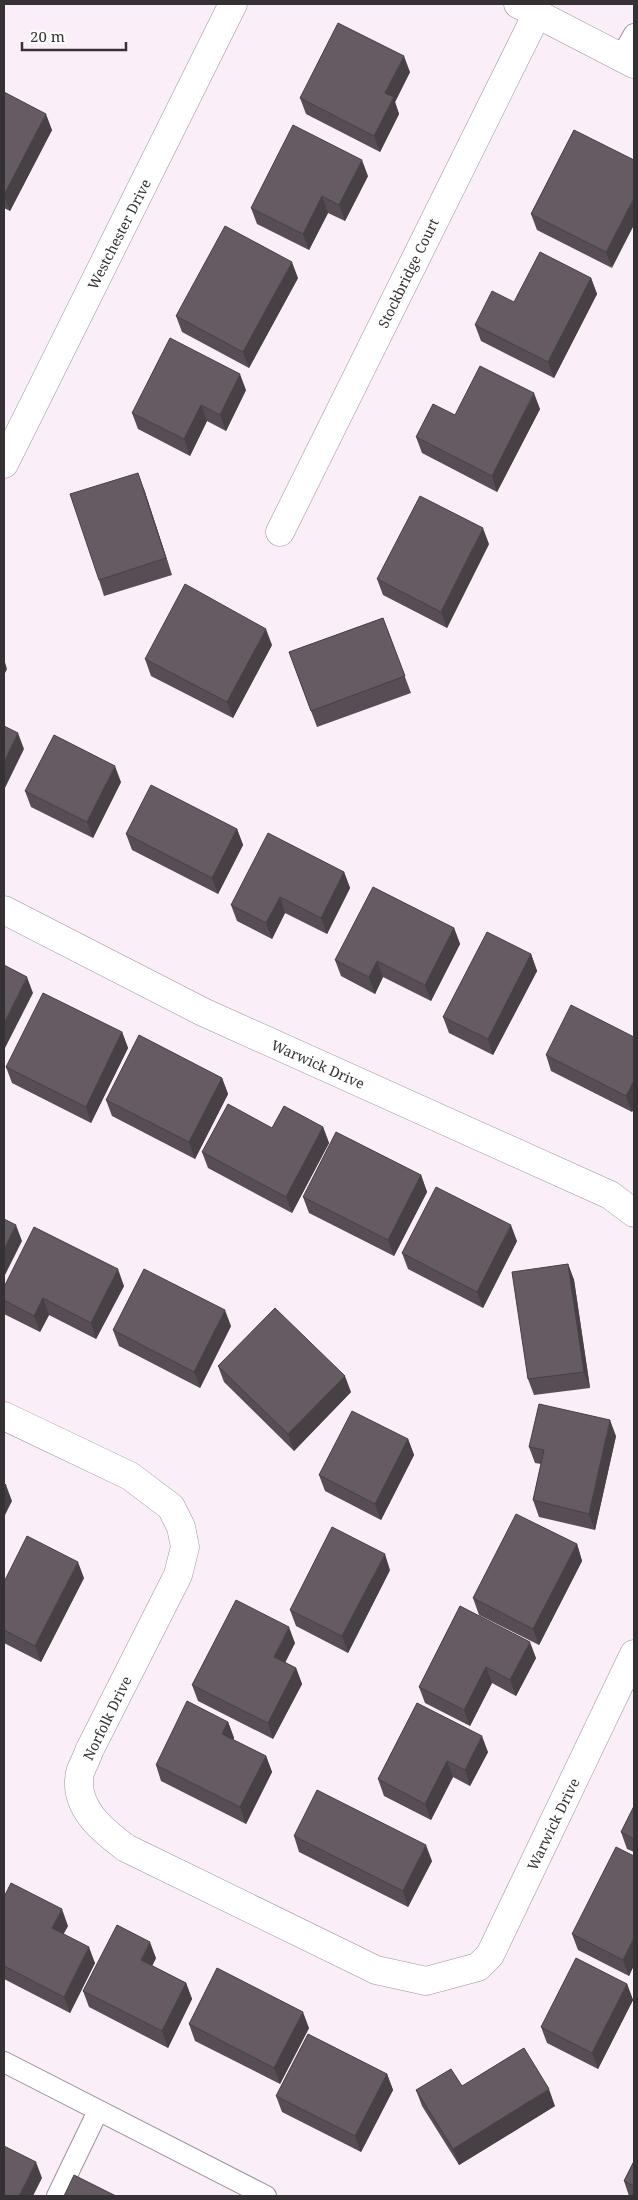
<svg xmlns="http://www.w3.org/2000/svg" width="638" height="2200" viewBox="0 0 638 2200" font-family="'Noto Serif',serif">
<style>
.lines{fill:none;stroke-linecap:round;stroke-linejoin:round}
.service-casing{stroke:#9c929a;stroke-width:22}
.minor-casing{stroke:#9c929a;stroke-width:29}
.tertiary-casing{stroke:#9c929a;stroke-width:29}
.secondary-casing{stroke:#9c929a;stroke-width:29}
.service{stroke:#fff;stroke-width:20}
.minor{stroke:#fff;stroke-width:28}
.tertiary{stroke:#fff;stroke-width:28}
.secondary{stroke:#fff;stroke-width:28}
.wall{fill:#574e55}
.shaded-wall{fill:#474045}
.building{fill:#655b63;stroke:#474045}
.labels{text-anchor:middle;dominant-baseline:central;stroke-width:5;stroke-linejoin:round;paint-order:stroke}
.street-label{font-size:14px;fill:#353134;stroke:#fff}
</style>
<rect width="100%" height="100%" fill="#faeef8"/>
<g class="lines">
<!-- service casing -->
<g class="service-casing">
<g id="service">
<path d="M621 57 634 34"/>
<path d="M4 2062 266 2196"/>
<path d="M57 2196 98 2111"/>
</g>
</g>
<!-- minor casing -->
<g class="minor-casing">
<g id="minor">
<path d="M280 532 537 14"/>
<path d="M4 910 203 1012 610 1195 634 1213"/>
<path d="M4 1416 130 1476 171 1507 181 1527 185 1547 178 1575 89 1751C87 1758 82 1766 80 1773 73 1807 102 1830 126 1848L376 1970 426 1981 478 1967 490 1955 634 1654"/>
</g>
</g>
<!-- tertiary casing -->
<g class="tertiary-casing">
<path id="tertiary" d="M4 464 233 4"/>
</g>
<!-- secondary casing -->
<g class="secondary-casing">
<path id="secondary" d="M518 4 634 64"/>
</g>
<!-- service -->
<use href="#service" class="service"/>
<!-- minor -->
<use href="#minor" class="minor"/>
<!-- tertiary -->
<use href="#tertiary" class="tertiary"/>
<!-- secondary -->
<use href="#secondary" class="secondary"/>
</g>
<!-- wall -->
<g class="wall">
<path d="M410 72 395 102 399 114 380 152 306 114 300 98Z"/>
<path d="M4 92 52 130 10 211 4 208Z"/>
<path d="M574 130 612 268 537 230 531 214Z"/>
<path d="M368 176 345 221 328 213 309 250 257 224 251 208Z"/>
<path d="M298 278 249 368 182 332 176 316Z"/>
<path d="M591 278 597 294 554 378 481 341 475 325 514 302Z"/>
<path d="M246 390 226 431 207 421 190 456 138 429 132 413Z"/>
<path d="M540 409 497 492 422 453 416 437 455 415Z"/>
<path d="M144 489 172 575 104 596 99 580Z"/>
<path d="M489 544 447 628 383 595 377 579Z"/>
<path d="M383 618 411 693 317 727 289 652Z"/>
<path d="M272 645 233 718 151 676 145 659Z"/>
<path d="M121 782 93 838 31 807 25 791Z"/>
<path d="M237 829 243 845 218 894 132 850 126 834Z"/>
<path d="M344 872 350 888 327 934 285 913 272 939 237 921 231 905Z"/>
<path d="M454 928 460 944 431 1001 383 977 375 994 341 976 335 960Z"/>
<path d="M531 954 537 971 493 1055 449 1033 443 1017Z"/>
<path d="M122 1032 128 1048 91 1123 12 1083 6 1067Z"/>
<path d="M634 1037V1108L632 1112 551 1071 546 1055Z"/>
<path d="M222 1078 228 1094 195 1159 112 1116 106 1100Z"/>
<path d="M323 1127 329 1143 292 1213 208 1168 202 1152 272 1128Z"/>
<path d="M421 1175 427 1192 394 1256 309 1213 303 1197Z"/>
<path d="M517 1241 483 1308 408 1269 402 1253Z"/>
<path d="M568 1264 574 1280 590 1388 534 1395 528 1379Z"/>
<path d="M124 1286 96 1339 49 1315 40 1332 4 1314V1287Z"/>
<path d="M231 1326 200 1388 119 1346 113 1330Z"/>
<path d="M218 1366 351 1392 294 1451 224 1382Z"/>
<path d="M616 1436 595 1530 539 1517 533 1500 541 1464 535 1463 529 1447Z"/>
<path d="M408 1439 414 1455 381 1520 325 1491 319 1475Z"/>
<path d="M577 1544 582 1561 539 1645 479 1615 473 1598Z"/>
<path d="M390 1570 348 1653 296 1626 290 1610Z"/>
<path d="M84 1578 41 1662 4 1643V1582Z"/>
<path d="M460 1606 536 1658 516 1696 492 1683 470 1726 425 1703 419 1687Z"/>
<path d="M295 1643 285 1662 296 1668 302 1684 273 1739 198 1701 192 1685Z"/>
<path d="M417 1703 488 1752 470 1786 453 1777 431 1820 384 1796 378 1779Z"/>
<path d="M228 1722 234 1738 233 1740 266 1756 272 1772 246 1824 161 1781 156 1765Z"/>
<path d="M634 1806V1852L627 1849 621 1832Z"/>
<path d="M294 1836 432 1861 408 1907 299 1852Z"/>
<path d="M634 1856V1965L629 1976 578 1950 572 1934Z"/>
<path d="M4 1897 68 1926 63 1934 95 1963 70 2013 4 1979Z"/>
<path d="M156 1958 152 1966 186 1983 192 1999 168 2048 89 2007 83 1991Z"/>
<path d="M627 1984 633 2000 598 2069 547 2043 541 2027Z"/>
<path d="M189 2024 309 2028 280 2084 195 2041Z"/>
<path d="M387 2074 393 2090 361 2152 282 2112 276 2096Z"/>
<path d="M462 2086 555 2106 459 2165 422 2106 416 2090Z"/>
<path d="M634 2161V2196H629L624 2181Z"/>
</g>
<!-- shaded-wall -->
<g class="shaded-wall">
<path d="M404 56 410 72 395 102 399 114 380 152 374 136 385 93Z"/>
<path d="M46 114 52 130 10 211 4 195Z"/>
<path d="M362 160 368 176 345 221 339 205Z"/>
<path d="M322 196 328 213 309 250 303 234Z"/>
<path d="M634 198V225L612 268 606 252Z"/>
<path d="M292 262 298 278 249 368 243 352Z"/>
<path d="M591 278 597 294 554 378 548 362Z"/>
<path d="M240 374 246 390 226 431 220 415Z"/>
<path d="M534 393 540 409 497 492 492 476Z"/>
<path d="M201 405 207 421 190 456 184 439Z"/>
<path d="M138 473 144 489 172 575 166 558Z"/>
<path d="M483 528 489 544 447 628 441 612Z"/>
<path d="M266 629 272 645 233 718 227 702Z"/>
<path d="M4 659 7 669 4 675Z"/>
<path d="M18 733 24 749 4 790V762Z"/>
<path d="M115 766 121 782 93 838 87 822Z"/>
<path d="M237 829 243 845 218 894 212 878Z"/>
<path d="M344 872 350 888 327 934 321 918Z"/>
<path d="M280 897 285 913 272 939 266 923Z"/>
<path d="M454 928 460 944 431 1001 425 985Z"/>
<path d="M531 954 537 971 493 1055 488 1039Z"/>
<path d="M377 961 383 977 375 994 369 977Z"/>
<path d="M27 977 33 993 4 1050V1023Z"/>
<path d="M122 1032 128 1048 91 1123 86 1107Z"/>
<path d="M222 1078 228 1094 195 1159 189 1142Z"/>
<path d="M634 1081V1108L632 1112 626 1096Z"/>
<path d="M323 1127 329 1143 292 1213 286 1197Z"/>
<path d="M421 1175 427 1192 394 1256 388 1240Z"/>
<path d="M16 1225 22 1241 4 1277V1249Z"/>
<path d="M511 1225 517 1241 483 1308 477 1292Z"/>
<path d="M568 1264 574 1280 590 1388 584 1372Z"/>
<path d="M118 1269 124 1286 96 1339 91 1323Z"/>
<path d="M43 1298 49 1315 40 1332 34 1316Z"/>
<path d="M225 1310 231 1326 200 1388 194 1372Z"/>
<path d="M345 1376 351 1392 294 1451 288 1434Z"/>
<path d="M610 1420 616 1436 595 1530 589 1514Z"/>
<path d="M408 1439 414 1455 381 1520 375 1504Z"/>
<path d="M6 1485 12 1501 4 1517V1490Z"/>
<path d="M577 1544 582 1561 539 1645 533 1629Z"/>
<path d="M385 1554 390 1570 348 1653 342 1636Z"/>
<path d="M78 1562 84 1578 41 1662 35 1646Z"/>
<path d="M289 1627 295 1643 280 1673 274 1657Z"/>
<path d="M530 1642 536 1658 516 1696 510 1680Z"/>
<path d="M486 1667 492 1683 470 1726 464 1710Z"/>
<path d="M296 1668 302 1684 273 1739 268 1723Z"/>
<path d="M228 1722 234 1738 228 1750 222 1734Z"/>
<path d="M482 1736 488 1752 470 1786 465 1770Z"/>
<path d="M266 1756 272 1772 246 1824 240 1807Z"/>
<path d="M447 1761 453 1777 431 1820 425 1804Z"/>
<path d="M426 1845 432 1861 408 1907 403 1891Z"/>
<path d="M62 1909 68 1926 58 1944 52 1928Z"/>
<path d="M634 1938V1965L629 1976 623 1960Z"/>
<path d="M150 1942 156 1958 147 1976 141 1960Z"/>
<path d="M89 1947 95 1963 70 2013 64 1997Z"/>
<path d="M186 1983 192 1999 168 2048 162 2031Z"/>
<path d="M627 1984 633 2000 598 2069 592 2053Z"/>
<path d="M303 2012 309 2028 280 2084 274 2068Z"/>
<path d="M387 2074 393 2090 361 2152 355 2136Z"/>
<path d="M549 2089 555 2106 459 2165 453 2149Z"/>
<path d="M36 2162 42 2178 33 2196H19Z"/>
</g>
<!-- building -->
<g class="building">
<path d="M338 23 404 56 385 93 394 97 374 136 300 98Z"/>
<path d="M4 92 46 114 4 195Z"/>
<path d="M293 125 362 160 339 205 322 196 303 234 251 208Z"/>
<path d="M574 130 634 160V198L606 252 531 214Z"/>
<path d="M225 226 292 262 243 352 176 316Z"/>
<path d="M540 252 591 278 548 362 475 325 492 291 514 302Z"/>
<path d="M170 338 240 374 220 415 201 405 184 439 132 413Z"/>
<path d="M480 366 534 393 492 476 416 437 433 404 455 415Z"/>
<path d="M138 473 166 558 99 580 70 494Z"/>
<path d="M420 496 483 528 441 612 377 579Z"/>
<path d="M185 584 266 629 227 702 145 659Z"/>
<path d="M383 618 405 676 311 711 289 652Z"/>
<path d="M4 726 18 733 4 762Z"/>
<path d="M54 735 115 766 87 822 25 791Z"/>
<path d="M151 785 237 829 212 878 126 834Z"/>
<path d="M268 833 344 872 321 918 280 897 266 923 231 905Z"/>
<path d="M373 887 454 928 425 985 377 961 369 977 335 960Z"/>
<path d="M487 932 531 954 488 1039 443 1017Z"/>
<path d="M4 965 27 977 4 1023Z"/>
<path d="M43 993 122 1032 86 1107 6 1067Z"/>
<path d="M571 1005 634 1037V1081L626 1096 546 1055Z"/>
<path d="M139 1035 222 1078 189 1142 106 1100Z"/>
<path d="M228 1104 272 1128 284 1106 323 1127 286 1197 202 1152Z"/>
<path d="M336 1132 421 1175 388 1240 303 1197Z"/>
<path d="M436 1187 511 1225 477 1292 402 1253Z"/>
<path d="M4 1219 16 1225 4 1249Z"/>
<path d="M34 1227 118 1269 91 1323 43 1298 34 1316 4 1300V1287Z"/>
<path d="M568 1264 584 1372 528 1379 512 1272Z"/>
<path d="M144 1269 225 1310 194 1372 113 1330Z"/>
<path d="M275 1308 345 1376 288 1434 218 1366Z"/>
<path d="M539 1404 610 1420 589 1514 533 1500 544 1450 529 1447Z"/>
<path d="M352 1411 408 1439 375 1504 319 1475Z"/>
<path d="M4 1483 6 1485 4 1490Z"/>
<path d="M516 1514 577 1544 533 1629 473 1598Z"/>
<path d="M332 1527 385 1554 342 1636 290 1610Z"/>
<path d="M27 1536 78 1562 35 1646 4 1630V1582Z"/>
<path d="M236 1600 289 1627 274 1657 296 1668 268 1723 192 1685Z"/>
<path d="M460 1606 530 1642 510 1680 486 1667 464 1710 419 1687Z"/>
<path d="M187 1701 228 1722 222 1734 266 1756 240 1807 156 1765Z"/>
<path d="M417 1703 482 1736 465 1770 447 1761 425 1804 378 1779Z"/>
<path d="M317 1790 426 1845 403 1891 294 1836Z"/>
<path d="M634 1806V1839L621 1832Z"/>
<path d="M616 1847 634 1856V1938L623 1960 572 1934Z"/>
<path d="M11 1883 62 1909 52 1928 89 1947 64 1997 4 1966V1897Z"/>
<path d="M117 1925 150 1942 141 1960 186 1983 162 2031 83 1991Z"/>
<path d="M576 1958 627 1984 592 2053 541 2027Z"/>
<path d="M217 1968 303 2012 274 2068 189 2024Z"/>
<path d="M308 2034 387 2074 355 2136 276 2096Z"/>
<path d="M524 2048 549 2089 453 2149 416 2090 451 2069 462 2086Z"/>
<path d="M4 2146 36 2162 19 2196H4Z"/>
<path d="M634 2161V2186L624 2181Z"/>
<path d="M74 2175 116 2196H64Z"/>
</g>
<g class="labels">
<!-- street labels -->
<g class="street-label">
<text transform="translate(119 234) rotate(-63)">Westchester Drive</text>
<text transform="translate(408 273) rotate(-64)">Stockbridge Court</text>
<text transform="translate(318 1064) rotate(24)">Warwick Drive</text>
<text transform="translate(107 1718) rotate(-64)">Norfolk Drive</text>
<text transform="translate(553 1824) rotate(-64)">Warwick Drive</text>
</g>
</g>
<!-- border -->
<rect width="638" height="2200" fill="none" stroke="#353134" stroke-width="10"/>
<!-- scale -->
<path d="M22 42v8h104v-8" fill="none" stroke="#353134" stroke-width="2.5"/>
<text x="30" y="42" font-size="15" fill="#353134" stroke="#ffffff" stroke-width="4" paint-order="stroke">20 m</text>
</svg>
